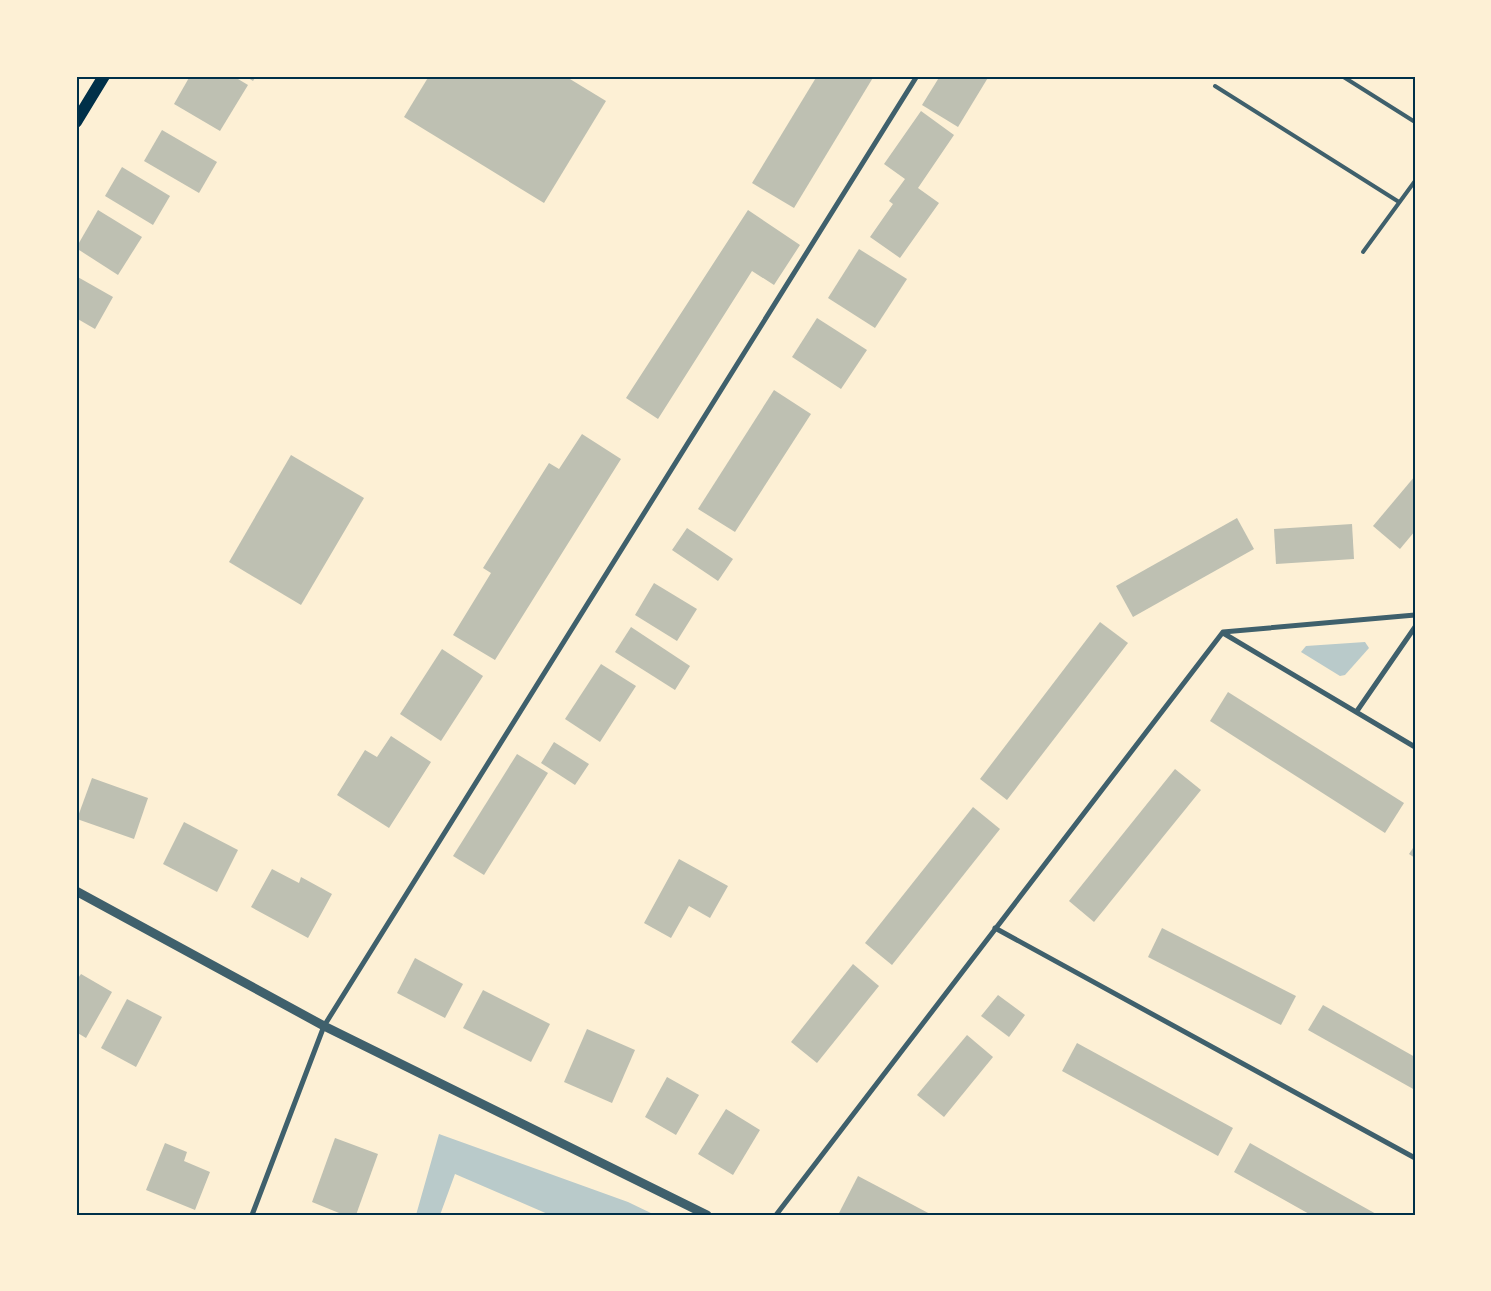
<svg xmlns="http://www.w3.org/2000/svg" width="1491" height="1291" viewBox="0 0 1491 1291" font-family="Cabin,sans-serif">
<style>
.green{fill:#b9caca}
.building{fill:#bec0b2}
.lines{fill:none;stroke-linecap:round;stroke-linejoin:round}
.service{stroke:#3f606c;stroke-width:4}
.minor{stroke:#3f606c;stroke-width:5}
.tertiary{stroke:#3f606c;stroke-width:9}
.primary{stroke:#003049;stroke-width:12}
.neatline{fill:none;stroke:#003049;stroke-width:2}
</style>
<rect width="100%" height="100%" fill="#fdf0d5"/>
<!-- green -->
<g class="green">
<path d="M1365 642 1369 648 1345 675 1340 676 1301 652 1306 646Z"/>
<path d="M439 1134 628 1202 655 1215H550L455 1174 440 1215H416Z"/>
</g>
<!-- building -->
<g class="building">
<path d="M190 76H233L248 85 220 131 174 104Z"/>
<path d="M245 76H256L253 81Z"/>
<path d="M429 76H565L606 101 544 203 404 117Z"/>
<path d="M817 76H874L794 208 752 183Z"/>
<path d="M940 76H989L958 127 922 105Z"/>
<path d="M921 111 954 135 918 188 939 203 900 258 870 237 893 204 889 201 905 179 884 164Z"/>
<path d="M162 130 217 162 199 193 144 161Z"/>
<path d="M122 167 170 196 153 225 105 196Z"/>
<path d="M98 210 142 237 118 275 76 248Z"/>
<path d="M748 210 800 245 774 285 752 271 658 419 626 398Z"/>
<path d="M859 249 907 279 875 328 828 298Z"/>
<path d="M76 276 113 297 95 329 76 318Z"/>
<path d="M817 318 867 350 841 389 792 357Z"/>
<path d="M774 390 811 414 735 532 698 509Z"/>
<path d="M582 434 621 459 495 660 453 635 491 573 483 568 549 463 559 469Z"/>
<path d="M291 455 364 498 301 605 229 562Z"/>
<path d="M1415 476V531L1400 549 1373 526Z"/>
<path d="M1237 518 1254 549 1133 617 1116 586Z"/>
<path d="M1352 524 1354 559 1276 564 1274 529Z"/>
<path d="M687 528 733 559 718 581 672 550Z"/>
<path d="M654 583 697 609 677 641 635 615Z"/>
<path d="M1100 622 1128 643 1007 800 980 779Z"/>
<path d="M631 627 690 666 675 690 615 652Z"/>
<path d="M442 649 483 676 441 741 400 714Z"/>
<path d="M601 664 636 686 600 742 565 719Z"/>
<path d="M1228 692 1404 803 1385 833 1210 721Z"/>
<path d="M391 736 431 762 389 828 337 795 365 750 377 757Z"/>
<path d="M554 742 589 764 575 785 541 763Z"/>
<path d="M517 754 548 773 484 875 453 856Z"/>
<path d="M1175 769 1201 790 1094 922 1069 901Z"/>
<path d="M92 778 148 798 134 839 77 819Z"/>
<path d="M973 807 1000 829 892 965 865 943Z"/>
<path d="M184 822 238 850 217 892 163 864Z"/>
<path d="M1415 845V858L1409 854Z"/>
<path d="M679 859 728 886 710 918 689 906 671 938 644 923Z"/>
<path d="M272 869 299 883 301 877 332 894 308 938 251 907Z"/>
<path d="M1162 928 1296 996 1281 1025 1148 957Z"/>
<path d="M415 958 463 984 445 1018 397 993Z"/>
<path d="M853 964 879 986 817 1063 791 1042Z"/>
<path d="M81 974 112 992 86 1038 76 1032V981Z"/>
<path d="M483 990 550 1024 531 1062 463 1028Z"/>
<path d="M998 995 1025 1015 1009 1037 981 1016Z"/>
<path d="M127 999 162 1017 136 1067 101 1048Z"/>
<path d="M1323 1005 1415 1057V1090L1308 1030Z"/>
<path d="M587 1029 635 1050 612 1103 564 1082Z"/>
<path d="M967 1035 993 1057 944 1117 917 1095Z"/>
<path d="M1077 1043 1233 1128 1218 1156 1062 1071Z"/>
<path d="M667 1077 699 1095 676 1135 645 1117Z"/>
<path d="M726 1109 760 1130 733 1175 698 1154Z"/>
<path d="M335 1138 378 1154 356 1215H344L312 1202Z"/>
<path d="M165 1143 187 1152 184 1161 210 1172 195 1210 146 1190Z"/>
<path d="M1250 1143 1301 1172 1378 1215H1311L1234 1172Z"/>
<path d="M858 1176 898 1197 932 1215H838Z"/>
</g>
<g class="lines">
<!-- service -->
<g class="service">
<path d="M1342 76 1415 122"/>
<path d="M1215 86 1399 202"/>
<path d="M1363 252 1415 181"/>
</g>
<!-- minor -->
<g class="minor">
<path d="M1223 633 1415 747"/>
<path d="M1357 711 1415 627"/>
<path d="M995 928 1415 1158"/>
<path d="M252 1215 324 1026 917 76"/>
<path d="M776 1215 1223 632 1415 615"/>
</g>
<!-- tertiary -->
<path class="tertiary" d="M76 891 324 1026 707 1215"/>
<!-- primary -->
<path class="primary" d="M76 122 104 76"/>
</g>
<!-- border -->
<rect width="1491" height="1291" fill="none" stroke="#fdf0d5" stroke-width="155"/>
<rect x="78" y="78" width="1336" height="1136" class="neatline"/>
</svg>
